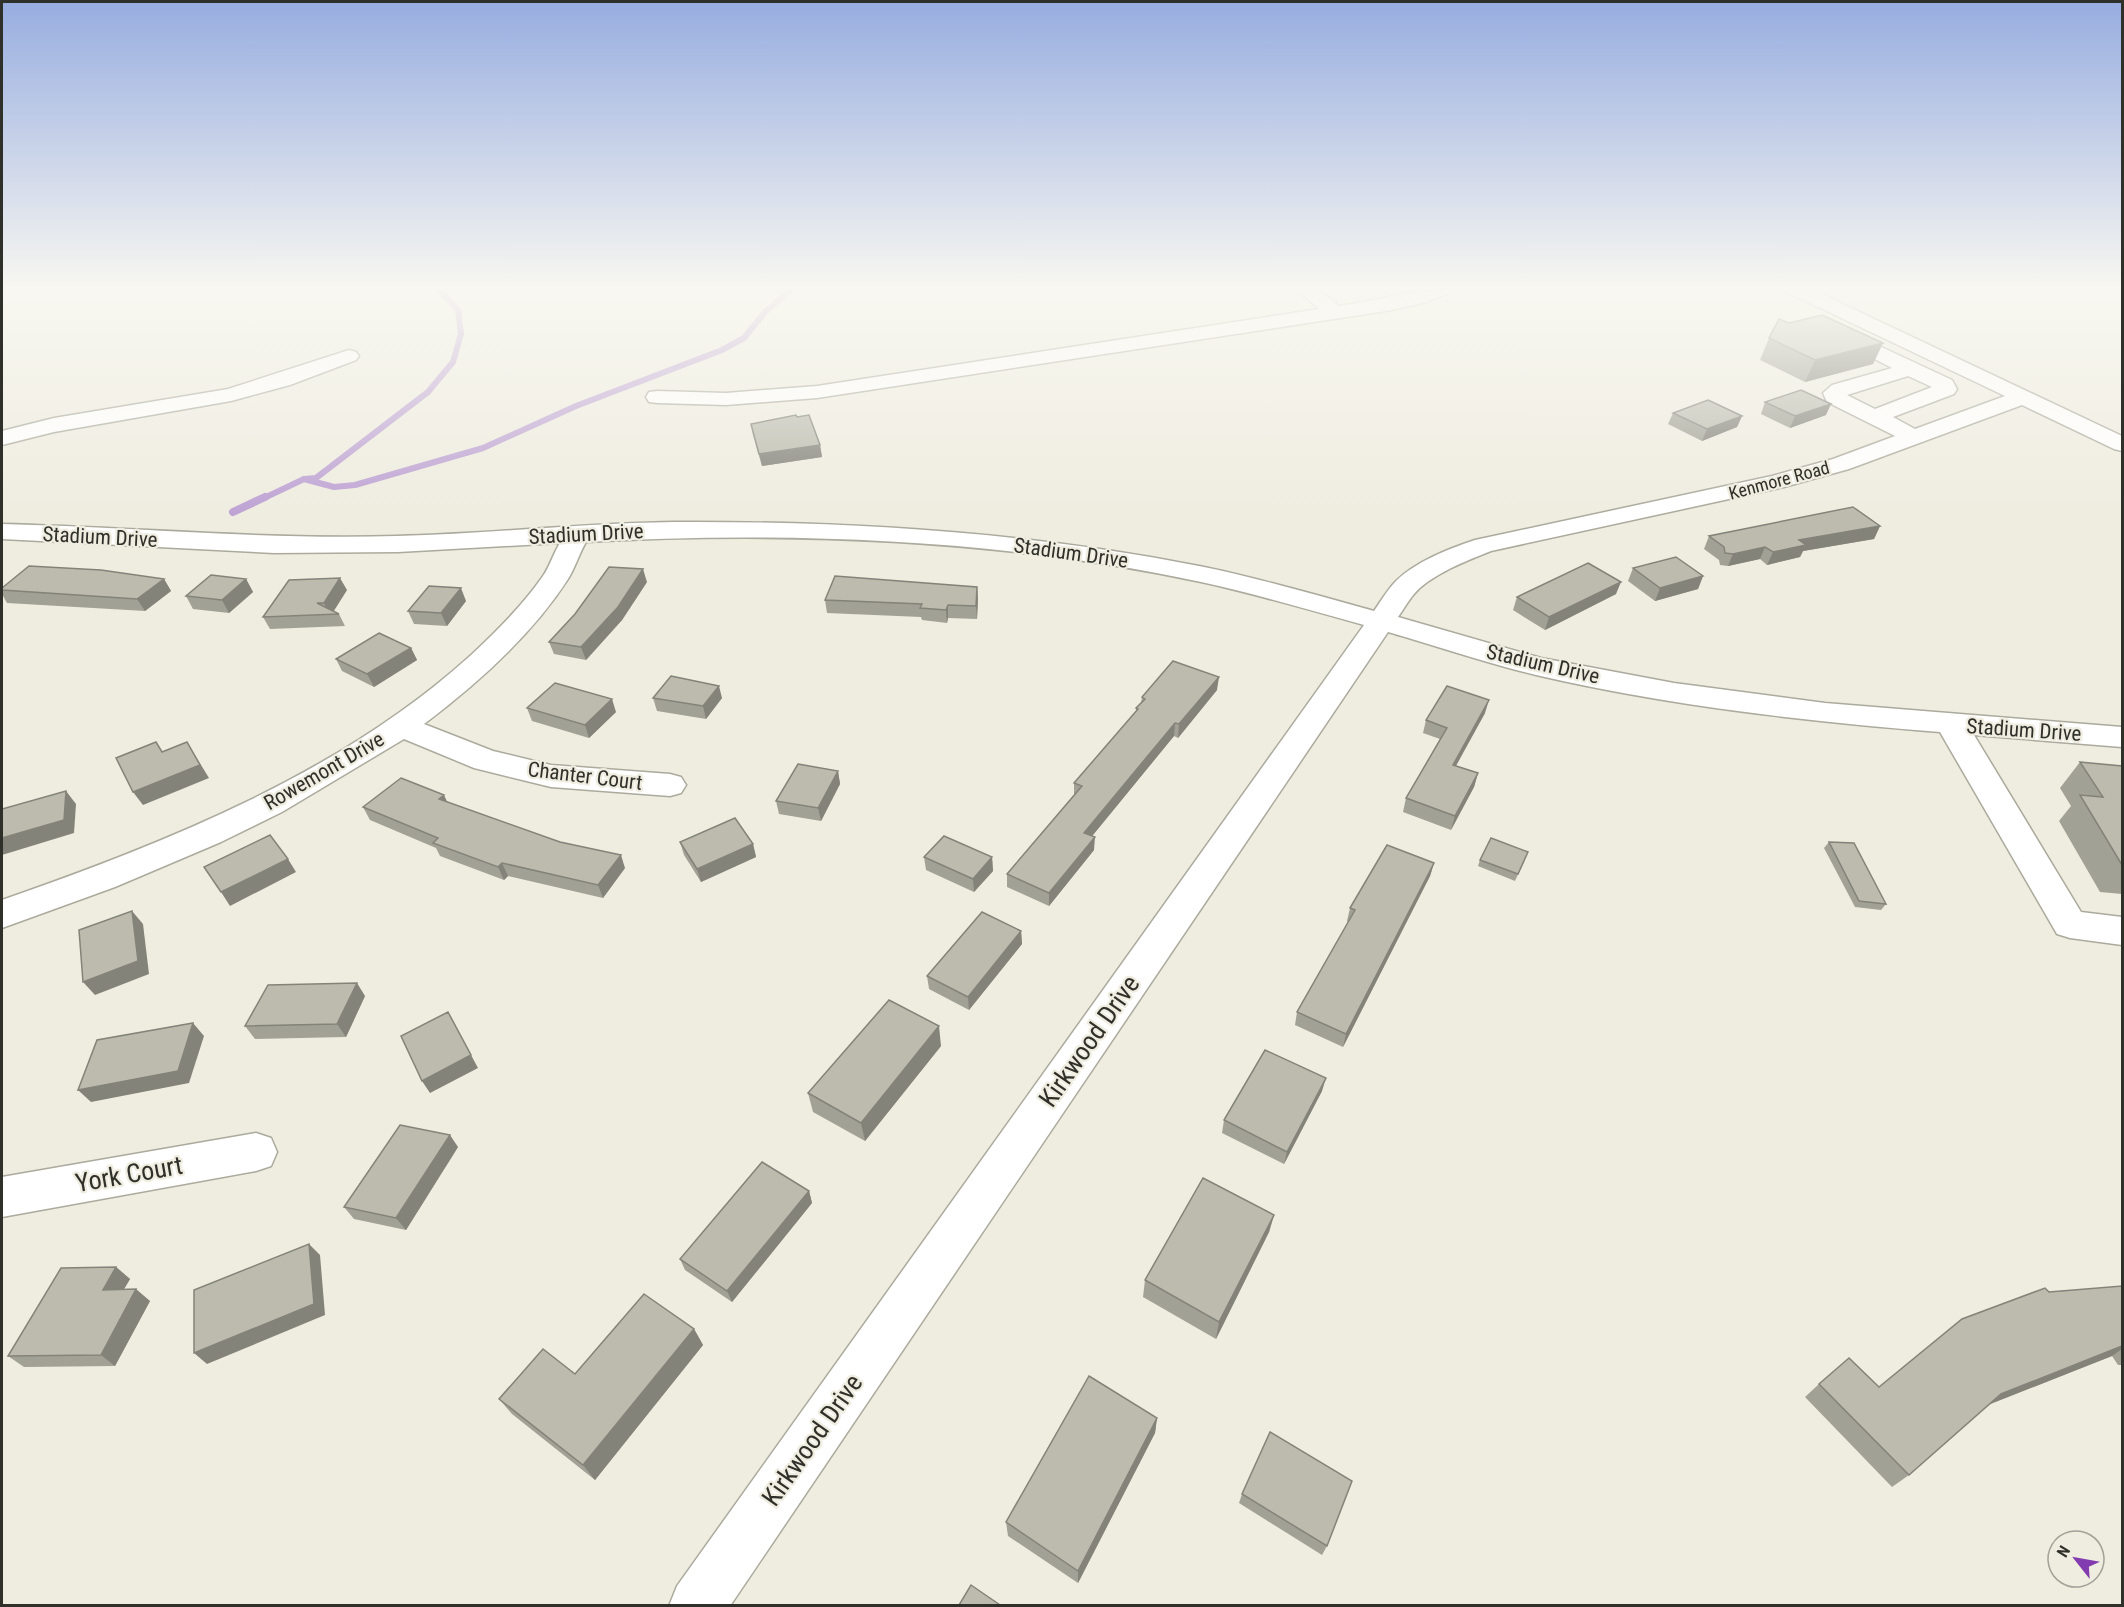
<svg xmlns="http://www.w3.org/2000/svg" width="2124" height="1607" viewBox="0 0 2124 1607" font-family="'Roboto Condensed',sans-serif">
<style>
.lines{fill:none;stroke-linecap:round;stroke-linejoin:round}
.stream-far1{stroke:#bea3d4;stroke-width:6}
.stream{stroke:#bea3d4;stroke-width:8}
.minor-casing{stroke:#abaa9d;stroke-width:3}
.minor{fill:#fff;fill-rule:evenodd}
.wall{fill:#a2a196}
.shaded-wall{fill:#84837a}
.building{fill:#bcbbae;stroke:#84837a;stroke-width:1.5}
.labels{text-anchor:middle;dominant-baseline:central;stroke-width:4.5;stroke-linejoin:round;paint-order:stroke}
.far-street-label{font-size:18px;fill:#30302b;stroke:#efede0}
.street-label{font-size:21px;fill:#30302b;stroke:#efede0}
.near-street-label{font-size:26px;fill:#30302b;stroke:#efede0}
</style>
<rect width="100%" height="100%" fill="#efede0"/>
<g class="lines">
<!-- stream-far1 -->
<g class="stream-far1">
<path d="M304 479 334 487 355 485 483 448 576 406 722 350 744 338 765 312 791 289"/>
<path d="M262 499 304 479 316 478 428 392 453 362 461 334 458 310 438 289"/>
</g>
<!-- stream -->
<path class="stream" d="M233 512 265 497"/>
<!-- minor casing -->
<g class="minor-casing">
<g id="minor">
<path d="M1297 289H1318L1339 306C1376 301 1414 289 1451 289L1449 293 1423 303 1386 311 817 398 726 405 657 403 649 402 646 397 649 392 657 391 726 393 817 386 1319 309Z"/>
<path d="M1787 289H1811L2122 436V451L2114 449 2022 405 1849 469 1784 487 1491 551C1468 560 1430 575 1414 594 1408 601 1403 610 1398 617L1541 658 1674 683 1825 703 2122 727V747L1974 735 2081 912 2122 917V945L2070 938 2057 934 1940 732C1805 721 1669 706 1536 675 1486 663 1437 646 1388 632L730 1606H669L677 1586 1364 625C1310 610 1256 594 1201 582 1000 539 791 531 586 542 579 554 575 568 568 579 532 635 477 684 424 724L493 751 551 765 670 774 681 777 686 785 681 793 670 796 551 787 474 768 404 739 282 812 221 842 115 887 2 928V900C167 842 338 775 470 656 496 632 523 605 543 576 550 566 553 554 560 543L398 552 274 553 2 539V524C134 527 265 540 397 536 490 534 582 523 674 522 850 521 1027 532 1199 566 1259 578 1316 595 1374 611 1381 601 1388 589 1396 581 1417 561 1448 549 1475 540L1772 476 1833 459 1895 436 1827 402 1823 393 1832 385 1892 368 1863 353 1860 349 1863 345H1877L1952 380 1957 389 1954 394 1893 417 1915 429 2005 396 1789 293ZM1908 376 1932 387 1875 409 1847 395Z"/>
<path d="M349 350 356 352 359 356 356 360 290 385 231 401 54 432 2 445V431L54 418 228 389Z"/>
<path d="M256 1133 271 1138 277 1152 271 1166 256 1171 2 1217V1177Z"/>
</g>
</g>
<!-- minor -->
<use href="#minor" class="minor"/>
</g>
<!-- wall -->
<g class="wall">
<path d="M1789 323 1883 343 1873 364 1805 382 1760 360 1769 338Z"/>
<path d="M1765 402 1826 415 1790 428 1761 414Z"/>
<path d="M1673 413 1742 416 1737 427 1702 441 1668 424Z"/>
<path d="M797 417 820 445 822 457 762 466 753 435 751 424Z"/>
<path d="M1880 526 1874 539 1803 551 1800 557 1767 565 1760 559 1728 566 1720 565 1719 560 1704 549 1709 536Z"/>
<path d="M1633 568 1703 576 1698 589 1655 601 1628 581Z"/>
<path d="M164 579 171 591 145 611 7 603 2 594V588Z"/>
<path d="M246 579 253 592 229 613 193 609 186 596Z"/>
<path d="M647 582 622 620 586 660 554 654 549 642Z"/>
<path d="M977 587 978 599 977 619 948 618 947 623 922 620 921 617 827 613 825 600Z"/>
<path d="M347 590 333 611 339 614 345 626 270 629 263 617Z"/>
<path d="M1616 594 1545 630 1513 610 1517 597Z"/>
<path d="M466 601 447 626 414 624 408 611Z"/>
<path d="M411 648 417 660 374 687 342 671 336 659Z"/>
<path d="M1217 690 1178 738 1174 736 1092 836 1094 850 1049 906 1007 887V874L1074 796V783L1136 712V708L1141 703 1142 697Z"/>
<path d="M653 698H722L706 719 657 711Z"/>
<path d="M527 708 616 712 589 738 532 721Z"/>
<path d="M1485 713 1456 766 1478 773 1474 787 1451 830 1403 812 1406 798 1440 739 1423 733 1426 720Z"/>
<path d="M2080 762 2122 766V894L2100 892 2059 821 2071 806 2060 788Z"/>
<path d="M838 771 840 784 821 821 779 814 776 801Z"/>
<path d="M447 802 625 868 603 898 508 876 504 880 440 856 436 848 370 820 363 807Z"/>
<path d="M680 842 753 844 756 857 701 882 684 855Z"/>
<path d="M1829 842 1886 904 1881 910 1855 907 1824 848Z"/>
<path d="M1528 852 1515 881 1478 866 1480 860Z"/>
<path d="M924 857H992L993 871 974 892 926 870Z"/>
<path d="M1434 863 1430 876 1343 1047 1295 1025 1297 1012 1348 922 1347 921 1350 908Z"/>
<path d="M1021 931 1022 944 969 1010 929 989 927 976Z"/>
<path d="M365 996 346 1037 255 1039 245 1026Z"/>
<path d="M941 1046 865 1141 813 1112 808 1093Z"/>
<path d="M1322 1091 1284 1164 1222 1133 1224 1120Z"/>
<path d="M458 1147 406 1230 354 1219 344 1207Z"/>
<path d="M809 1191 812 1203 732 1302 685 1270 680 1259Z"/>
<path d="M1274 1215 1269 1232 1216 1339 1143 1297 1145 1280Z"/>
<path d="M116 1267 130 1279 124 1289 150 1301 115 1366 24 1367 8 1356Z"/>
<path d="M2122 1286V1365H2118L2112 1356 1989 1404 1909 1475 1892 1487 1805 1397 1819 1384 1879 1387 2049 1292Z"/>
<path d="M694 1329 703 1345 595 1480 512 1414 499 1399 575 1374Z"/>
<path d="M1157 1418 1155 1433 1078 1583 1008 1536 1006 1522Z"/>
<path d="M1242 1494 1327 1546 1322 1555 1239 1503Z"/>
</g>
<!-- shaded-wall -->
<g class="shaded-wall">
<path d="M1883 343 1873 364 1805 382 1815 360Z"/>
<path d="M1831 404 1826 415 1790 428 1795 416Z"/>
<path d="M1742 416 1737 427 1702 441 1707 429Z"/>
<path d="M820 445 822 457 762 466 759 454Z"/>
<path d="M1880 526 1874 539 1803 551 1800 557 1767 565 1773 552 1799 540Z"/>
<path d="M1765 547 1760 559 1728 566 1733 554Z"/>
<path d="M643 569 647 582 622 620 586 660 581 647Z"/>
<path d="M1703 576 1698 589 1655 601 1660 588Z"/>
<path d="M340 578 347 590 332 614H329L324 603Z"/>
<path d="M164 579 171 591 145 611 137 599Z"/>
<path d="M246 579 253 592 229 613 222 600Z"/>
<path d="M1621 582 1616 594 1545 630 1549 617Z"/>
<path d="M977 587 978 599 977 619 976 606Z"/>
<path d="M461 588 466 601 447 626 441 613Z"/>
<path d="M948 605V618L947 623 946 610Z"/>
<path d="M411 648 417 660 374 687 367 674Z"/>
<path d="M1219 677 1217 690 1178 738 1179 724Z"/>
<path d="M719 686 722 698 706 719 703 706Z"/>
<path d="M612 699 616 712 589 738 585 725Z"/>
<path d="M1489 700 1485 713 1449 778 1453 765Z"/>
<path d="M1175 723 1174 736 1084 846V833Z"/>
<path d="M187 742 209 778 143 805 133 792Z"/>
<path d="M838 771 840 784 821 821 818 808Z"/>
<path d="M1478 773 1474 787 1451 830 1455 816Z"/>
<path d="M66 791 76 804 74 833 2 855V838Z"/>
<path d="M444 795 450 808 439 799Z"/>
<path d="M1095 837 1094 850 1049 906V893Z"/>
<path d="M753 844 756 857 701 882 697 869Z"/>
<path d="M621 855 625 868 603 898 598 885Z"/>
<path d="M992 857 993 871 974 892 973 879Z"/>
<path d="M288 859 296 872 230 906 221 892Z"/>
<path d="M502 863 508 876 504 880 498 867Z"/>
<path d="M1434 863 1430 876 1343 1047 1346 1034Z"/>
<path d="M132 911 143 924 149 974 95 995 83 982Z"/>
<path d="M1021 931 1022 944 969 1010 968 997Z"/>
<path d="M357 983 365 996 346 1037 337 1024Z"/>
<path d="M448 1012 478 1068 430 1093 422 1081Z"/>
<path d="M193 1023 204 1036 189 1083 91 1102 78 1090Z"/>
<path d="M939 1026 941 1046 865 1141 861 1123Z"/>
<path d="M1326 1078 1322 1091 1284 1164 1287 1152Z"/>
<path d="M450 1135 458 1147 406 1230 396 1218Z"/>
<path d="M809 1191 812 1203 732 1302 727 1291Z"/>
<path d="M1274 1215 1269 1232 1216 1339 1219 1322Z"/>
<path d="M309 1244 320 1255 325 1315 207 1364 194 1353Z"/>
<path d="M116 1267 130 1279 117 1301 103 1290Z"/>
<path d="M136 1289 150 1301 115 1366 101 1355Z"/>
<path d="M694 1329 703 1345 595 1480 583 1465Z"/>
<path d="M2122 1346V1349L2112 1356 1983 1407 2001 1394Z"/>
<path d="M1157 1418 1155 1433 1078 1583V1571Z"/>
</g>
<!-- building -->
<g class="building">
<path d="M1822 315 1883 343 1815 360 1769 338 1779 319 1789 323Z"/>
<path d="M1801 390 1831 404 1795 416 1765 402Z"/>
<path d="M1708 400 1742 416 1707 429 1673 413Z"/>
<path d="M796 415 797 417 809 415 820 445 759 454 751 424Z"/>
<path d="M1853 507 1880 526 1799 540 1806 545 1773 552 1765 547 1733 554 1725 553 1724 547 1709 536Z"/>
<path d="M1676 557 1703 576 1660 588 1633 568Z"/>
<path d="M1588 563 1621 582 1549 617 1517 597Z"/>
<path d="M29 566 101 570 164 579 137 599 2 590V588Z"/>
<path d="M609 567 643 569 618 607 581 647 549 642 575 614Z"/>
<path d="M211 575 246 579 222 600 186 596Z"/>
<path d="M835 576 977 587 976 606 948 605 946 610 920 608 922 604 825 600Z"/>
<path d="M340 578 324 603H317L339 614 263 617 289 580Z"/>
<path d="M429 586 461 588 441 613 408 611Z"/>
<path d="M379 633 411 648 367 674 336 659Z"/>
<path d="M1173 661 1219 677 1179 724 1175 723 1084 833 1095 837 1049 893 1007 874 1082 786 1074 783 1138 709 1136 708 1145 699 1142 697Z"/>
<path d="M671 676 719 686 703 706 653 698Z"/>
<path d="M555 683 612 699 585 725 527 708Z"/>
<path d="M1447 686 1489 700 1453 765 1478 773 1455 816 1406 798 1447 728 1426 720Z"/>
<path d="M156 742 162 752 187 742 200 765 133 792 116 758Z"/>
<path d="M2080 762 2122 766V865L2080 795 2103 797Z"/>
<path d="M798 764 838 771 818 808 776 801Z"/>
<path d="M401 778 444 795 439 799 560 842 621 855 598 885 502 863 498 867 433 843 438 838 363 807Z"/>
<path d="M66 791 64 820 2 838V809Z"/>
<path d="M735 818 753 844 697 869 680 842Z"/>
<path d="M270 835 288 859 221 892 204 867Z"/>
<path d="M944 836 992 857 973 879 924 857Z"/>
<path d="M1491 838 1528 852 1518 874 1480 860Z"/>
<path d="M1829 842 1854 843 1886 904 1859 901Z"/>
<path d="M1387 845 1434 863 1346 1034 1297 1012 1355 910 1350 908Z"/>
<path d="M132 911 138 961 83 982 79 930Z"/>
<path d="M982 912 1021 931 968 997 927 976Z"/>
<path d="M357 983 337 1024 245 1026 268 985Z"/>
<path d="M889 1000 939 1026 861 1123 808 1093Z"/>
<path d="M448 1012 471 1055 422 1081 401 1036Z"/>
<path d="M193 1023 178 1071 78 1090 97 1040Z"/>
<path d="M1265 1050 1326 1078 1287 1152 1224 1120Z"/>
<path d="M400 1125 450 1135 396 1218 344 1207Z"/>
<path d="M762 1162 809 1191 727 1291 680 1259Z"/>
<path d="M1203 1178 1274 1215 1219 1322 1145 1280Z"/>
<path d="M309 1244 314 1304 194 1353V1290Z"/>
<path d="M116 1267 103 1290 136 1289 101 1355 8 1356 61 1268Z"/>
<path d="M2122 1286V1346L2001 1394 1909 1475 1819 1384 1849 1358 1879 1387 1962 1319 2045 1288 2049 1292Z"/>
<path d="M644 1294 694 1329 583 1465 499 1399 543 1349 575 1374Z"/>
<path d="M1089 1376 1157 1418 1078 1571 1006 1522Z"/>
<path d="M1270 1432 1352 1481 1327 1546 1242 1494Z"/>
<path d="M971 1585 1000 1605H959Z"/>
</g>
<!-- sky -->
<linearGradient id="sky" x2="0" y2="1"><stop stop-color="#97ade0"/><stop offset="0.56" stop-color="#f8f7f1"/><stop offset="1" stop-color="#f8f7f1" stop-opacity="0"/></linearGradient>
<rect width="2124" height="514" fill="url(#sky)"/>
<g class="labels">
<!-- far-street labels -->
<g class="far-street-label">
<text transform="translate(1779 480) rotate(-15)">Kenmore Road</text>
</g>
<!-- street labels -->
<g class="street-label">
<text transform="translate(586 534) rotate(-3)">Stadium Drive</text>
<text transform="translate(100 537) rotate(3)">Stadium Drive</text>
<text transform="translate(1071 553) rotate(8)">Stadium Drive</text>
<text transform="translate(1543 664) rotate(13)">Stadium Drive</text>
<text transform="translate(2024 730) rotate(4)">Stadium Drive</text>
<text transform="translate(324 771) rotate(-30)">Rowemont Drive</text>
<text transform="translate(585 776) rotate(7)">Chanter Court</text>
</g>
<!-- near-street labels -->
<g class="near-street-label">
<text transform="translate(1089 1041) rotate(-55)">Kirkwood Drive</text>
<text transform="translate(129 1174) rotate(-10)">York Court</text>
<text transform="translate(812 1440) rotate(-55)">Kirkwood Drive</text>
</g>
</g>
<!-- border -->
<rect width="2124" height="1607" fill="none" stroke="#30302b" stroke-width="6"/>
<!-- north arrow -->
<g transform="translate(2076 1559) rotate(301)"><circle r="28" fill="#efede0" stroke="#a3a198" stroke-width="1.5"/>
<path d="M0-4.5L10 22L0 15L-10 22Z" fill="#823caf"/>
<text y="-9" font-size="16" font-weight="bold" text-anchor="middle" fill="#30302b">N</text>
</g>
</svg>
